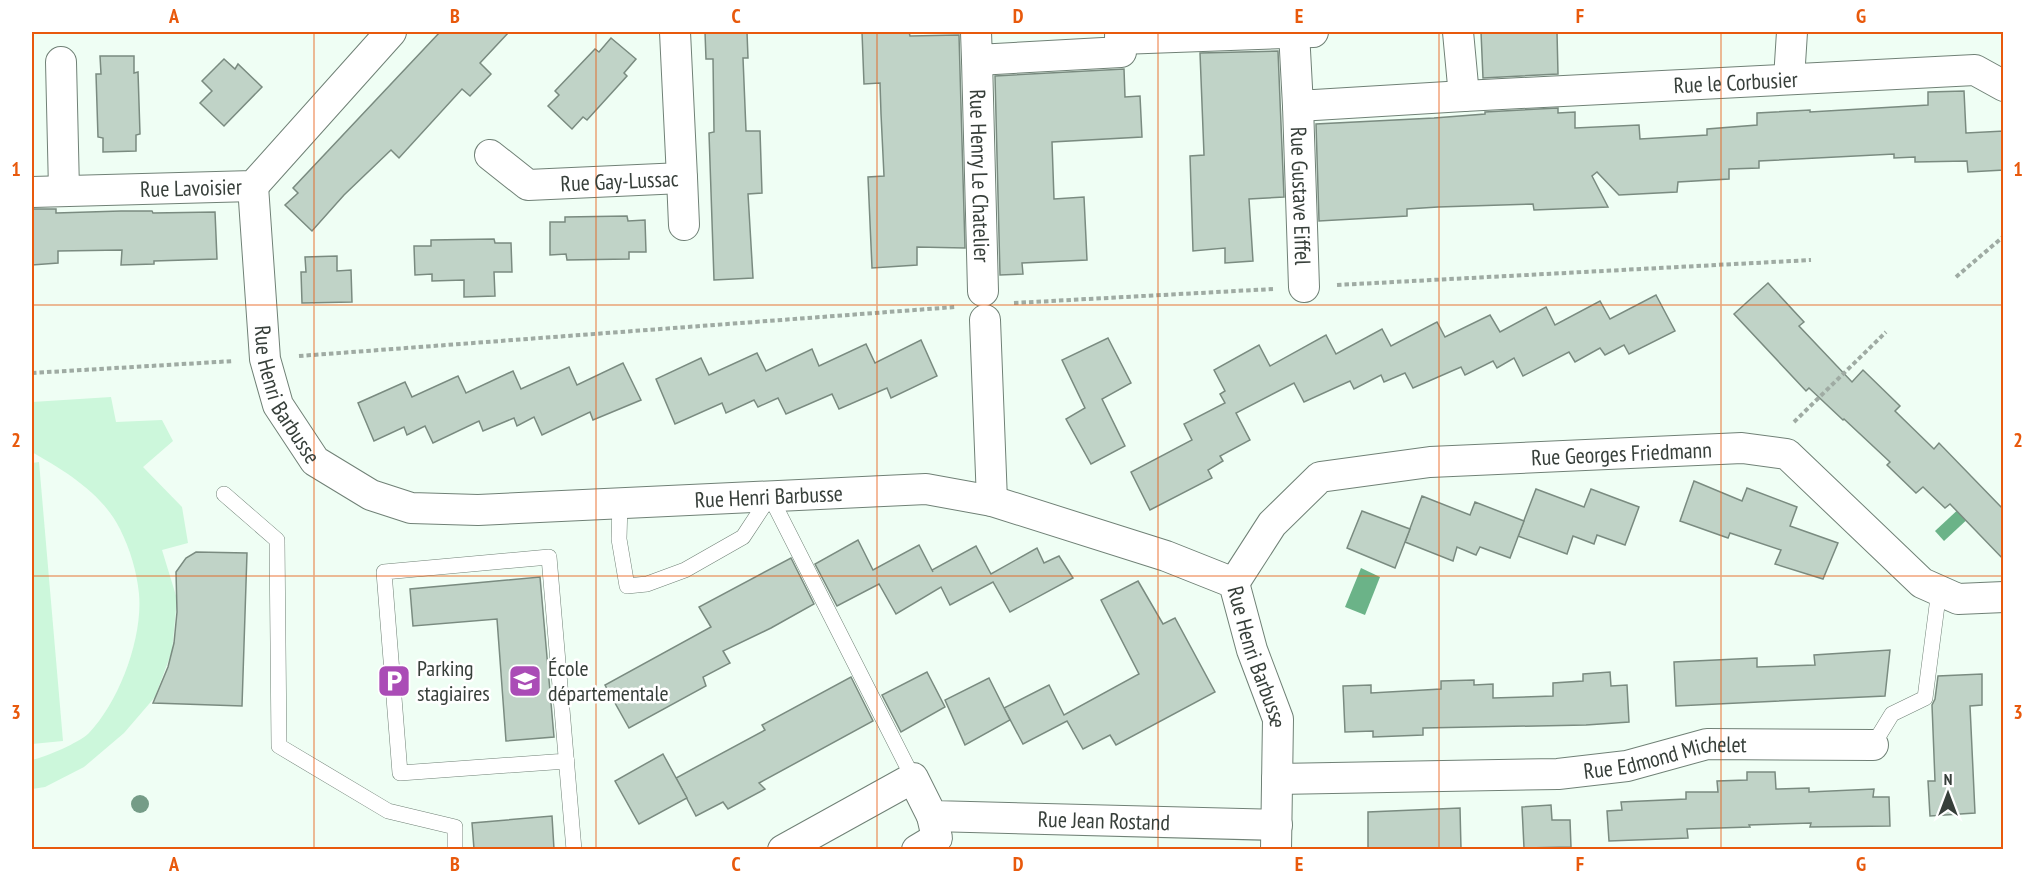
<svg xmlns="http://www.w3.org/2000/svg" width="2035" height="881" viewBox="0 0 2035 881" font-family="'PT Sans Narrow',sans-serif">
<style>
.green{fill:#ccf7db}
.water{fill:#6bb388}
.building{fill:#c0d3c7;stroke:#7a8b80;stroke-width:1.5}
.lines{fill:none;stroke-linecap:round;stroke-linejoin:round}
.lane-casing{stroke:#708176;stroke-width:16}
.street-casing{stroke:#708176;stroke-width:32}
.path{stroke:#9faba3;stroke-width:4;stroke-dasharray:4.5 3;stroke-linecap:butt}
.lane{stroke:#fff;stroke-width:15}
.street{stroke:#fff;stroke-width:30}
.tree{fill:#759c87}
.grid{fill:none;stroke:#e8590c;stroke-width:1.5;stroke-opacity:0.55}
.labels{text-anchor:middle;dominant-baseline:central;stroke-width:5;stroke-linejoin:round;paint-order:stroke}
.street-label{font-size:22px;fill:#373f3a;stroke:#fff}
.poi-label{font-size:22px;fill:#373f3a;stroke:#fff;text-anchor:start}
.neatline{fill:none;stroke:#e8590c;stroke-width:2}
.grid-label{font-size:20px;text-anchor:middle;font-weight:bold;fill:#e8590c}
</style>
<rect width="100%" height="100%" fill="#effef4"/>
<!-- green -->
<g class="green">
<path d="M111 397 116 422 162 420 173 441 143 467 182 507 188 543 162 550 177 599 172 651 155 697 124 733 84 767 45 787 32 789V760C45 757 79 743 89 733 119 702 143 638 139 594 137 572 130 549 120 529 102 493 65 471 32 452V402Z"/>
<path d="M39 462 63 741 32 744V463Z"/>
</g>
<!-- water -->
<g class="water">
<path d="M1963 505 1972 515 1944 541 1935 531Z"/>
<path d="M1361 568 1380 577 1365 615 1345 607Z"/>
</g>
<!-- building -->
<g class="building">
<path d="M440 32H509L480 63 491 74 470 96 462 89 399 158 391 150 344 195 312 231 285 205 298 193 293 188Z"/>
<path d="M705 32H747L748 58H743L746 131H760L762 193 748 194 753 278 714 280 709 133 714 132 713 59H706Z"/>
<path d="M862 32H909L910 36 959 35 965 248 917 247V265L872 268 868 177 884 176 881 114 880 83 864 84Z"/>
<path d="M1481 32H1557L1558 74 1483 78Z"/>
<path d="M611 38 636 59 624 73 627 76 587 120 583 117 572 129 548 106 559 95 555 91 595 49 599 52Z"/>
<path d="M1278 51 1284 197 1249 199 1253 261 1225 263V248L1193 251 1190 156 1204 155 1200 53Z"/>
<path d="M100 56H134V73L138 72 140 134 136 135V151L103 152V138L98 137 96 74H101Z"/>
<path d="M224 59 235 69 238 64 262 87 224 126 200 103 212 91 202 81Z"/>
<path d="M1124 69 1125 97 1140 96 1142 137 1052 142 1054 199 1084 197 1087 260 1022 263 1023 274 1000 275 995 76Z"/>
<path d="M1964 91 1966 133 2004 131V170L1968 172 1967 161 1915 162V157L1894 158V154L1759 161V168L1729 169V179L1678 182 1677 192 1619 195 1597 172 1592 176 1608 207 1534 210 1533 204 1438 207 1407 209V216L1319 221 1316 124 1434 118 1485 114V112L1558 108V113L1575 112V128L1639 125 1640 139 1707 135V129L1757 125V113L1810 110V112L1928 105V92Z"/>
<path d="M32 209H56V213L121 211H152L153 213 215 212 217 259 154 261V264L121 265 122 250 58 251V263L32 265Z"/>
<path d="M627 216 628 221 645 220 646 252H629V259L567 260 566 254 550 255V222H565V217Z"/>
<path d="M494 239 495 243H511L512 272H494L495 296 464 297V280L432 281V274L415 275 414 246H431V240Z"/>
<path d="M337 256V271L351 270 352 302 302 303 301 272H306L305 257Z"/>
<path d="M1768 283 1804 322 1799 326 1852 382 1863 370 1900 406 1895 411 1934 449 1939 443 2004 510V560L1950 504 1945 508 1923 487 1916 493 1887 465 1890 462 1844 419 1843 420 1809 388 1806 391 1734 314Z"/>
<path d="M1656 295 1675 331 1629 354 1624 345 1605 355 1600 348 1575 362 1569 352 1523 376 1514 358 1497 368 1493 361 1465 375 1461 367 1413 388 1405 373 1384 382 1381 375 1354 389 1350 381 1304 402 1294 383 1236 413 1250 440 1220 456 1223 461 1208 470 1212 478 1150 510 1131 472 1192 440 1184 424 1225 403 1220 394 1225 391 1214 370 1259 345 1270 366 1326 335 1336 354 1382 329 1391 346 1437 322 1445 337 1490 315 1500 332 1546 307 1555 325 1600 301 1610 319Z"/>
<path d="M1108 338 1131 383 1102 399 1125 446 1091 464 1066 419 1085 408 1062 360Z"/>
<path d="M921 340 937 376 891 398 887 388 839 409 832 394 786 414 778 398 758 407 754 400 726 413 722 403 675 424 656 379 701 358 709 375 757 353 766 371 812 349 819 366 866 344 875 363Z"/>
<path d="M623 363 641 400 593 420 590 412 542 435 534 417 517 426 514 418 483 431 479 421 433 443 425 426 407 435 404 427 374 441 358 403 405 382 412 397 458 376 466 393 513 371 521 389 569 367 577 385Z"/>
<path d="M1694 481 1742 501 1747 488 1797 507 1790 526 1838 543 1823 579 1775 564 1781 550 1730 533 1728 538 1680 521Z"/>
<path d="M1536 489 1584 507 1591 489 1639 507 1625 545 1597 535 1594 544 1573 536 1567 554 1518 536Z"/>
<path d="M1422 496 1470 515 1475 502 1524 521 1510 558 1480 547 1476 555 1457 547 1453 561 1405 542Z"/>
<path d="M1362 511 1410 529 1395 568 1347 548Z"/>
<path d="M858 540 873 570 919 545 933 572 932 570 976 546 991 574 1037 548 1044 563 1059 556 1073 578 1010 612 993 582 950 605 941 587 896 614 879 584 837 606 815 564Z"/>
<path d="M196 552 247 553 242 706 153 703 168 667 174 643 177 612 176 572 186 558Z"/>
<path d="M791 558 814 604 771 628 723 651 730 663 703 677 706 686 629 728 605 685 711 627 699 607Z"/>
<path d="M540 577 554 737 506 741 497 619 413 626 410 589Z"/>
<path d="M1138 581 1163 624 1175 618 1215 692 1116 745 1110 735 1083 749 1067 721 1023 744 1004 708 1049 685 1064 715 1139 674 1101 600Z"/>
<path d="M1890 650 1885 696 1676 706 1674 662 1757 658V667L1815 665 1814 655Z"/>
<path d="M927 672 945 707 901 732 882 695Z"/>
<path d="M1610 672 1611 686 1627 685 1629 722 1586 725 1423 728V735L1373 737V731L1345 732 1343 686 1371 685V693L1441 689V681L1474 680V685L1493 684V698L1553 696V683L1583 681V674Z"/>
<path d="M1982 674V705L1970 706 1975 813 1930 816 1928 781H1935L1932 705 1935 699 1938 676Z"/>
<path d="M851 677 873 721 759 783 765 789 728 809 723 802 696 816 676 778 765 730 762 725Z"/>
<path d="M989 678 1010 720 965 745 945 700Z"/>
<path d="M663 754 687 798 639 824 615 781Z"/>
<path d="M1747 772H1775L1776 789 1809 788V792L1874 789 1873 797H1889L1890 826 1810 827 1811 823 1749 825 1750 827 1687 829 1688 838 1609 841 1607 811 1622 810 1621 802 1686 799V792H1718L1717 781 1747 780Z"/>
<path d="M1551 805 1552 820H1570L1571 847 1524 848 1522 807Z"/>
<path d="M1460 808 1461 849H1368V812Z"/>
<path d="M552 816 554 849H474L472 823Z"/>
</g>
<g class="lines">
<!-- lane casing -->
<g class="lane-casing">
<g id="lane">
<path d="M224 494 277 540 279 746 388 811 455 827V850"/>
<path d="M770 496 913 778"/>
<path d="M620 503 619 539 627 586 647 584 685 570 743 537 770 496"/>
<path d="M1873 745 1892 714 1925 698 1939 590"/>
<path d="M567 761 400 773 384 572 549 557 574 850"/>
</g>
</g>
<!-- street casing -->
<g class="street-casing">
<g id="street">
<path d="M976 32 977 60 1121 52 1120 32"/>
<path d="M1294 32 1298 106 1464 96 1458 32"/>
<path d="M1120 39 1313 32"/>
<path id="s1" d="M977 60 983 291"/>
<path d="M61 62 64 190"/>
<path d="M1789 79 1792 32"/>
<path id="s2" d="M1464 96 1975 70 2004 86"/>
<path id="s3" d="M1298 106 1304 287"/>
<path id="s4" d="M490 155 528 185 682 178 675 32"/>
<path d="M682 178 684 225"/>
<path id="s5" d="M253 186 265 359 278 405 315 461 371 495 411 508 478 510 926 489 992 501 1166 556 1234 583 1252 650 1278 719 1276 850"/>
<path id="s6" d="M32 192 253 186 391 32"/>
<path d="M985 320 992 501"/>
<path id="s7" d="M1234 583 1272 524 1320 477 1430 462 1742 448 1787 454 1922 583 1958 599 2004 597"/>
<path id="s8" d="M1277 779 1558 774 1627 766 1707 744 1873 745"/>
<path id="s9" d="M783 850 913 778 932 816 1277 825"/>
<path d="M917 850 937 838 932 816"/>
</g>
</g>
<!-- path -->
<g class="path">
<path d="M1956 277 2004 236"/>
<path d="M1337 285 1811 260"/>
<path d="M1014 303 1273 289"/>
<path d="M299 356 955 307"/>
<path d="M32 373 234 361"/>
<path d="M1794 422 1886 332"/>
</g>
<!-- lane -->
<use href="#lane" class="lane"/>
<!-- street -->
<use href="#street" class="street"/>
</g>
<!-- trees -->
<circle class="tree" cx="140" cy="804" r="9"/>
<!-- grid -->
<path class="grid" d="M314 32V850M596 32V850M877 32V850M1158 32V850M1439 32V850M1721 32V850M32 305H2004M32 576H2004"/>
<!-- icons -->
<defs>
<g id="parking-square" transform="scale(1.725)"><rect x="-9" y="-9" width="18" height="18" rx="4" fill="#aa4cb6" stroke="#fff"/><path d="M-3.5-5.5H1a3.5 3.5 0 0 1 0 7H-1V5.5H-3.5ZM-1-3.4V-.6H.8a1.4 1.4 0 0 0 0-2.8Z" fill="#fff"/></g>
<g id="university-square" transform="scale(1.725)"><rect x="-9" y="-9" width="18" height="18" rx="4" fill="#aa4cb6" stroke="#fff"/><path d="M0-5L7-2L0 1L-7-2ZM-4 1L0 2.5L4 1V4Q0 6-4 4Z" fill="#fff"/></g>
</defs>
<g fill-rule="evenodd">
<use href="#parking-square" x="394" y="681"/>
<use href="#university-square" x="525" y="681"/>
</g>
<g class="labels">
<!-- street labels -->
<g class="street-label">
<text stroke="none"><textPath href="#s2" startOffset="272">Rue le Corbusier</textPath></text>
<text stroke="none"><textPath href="#s1" startOffset="116">Rue Henry Le Chatelier</textPath></text>
<text stroke="none"><textPath href="#s4" startOffset="140">Rue Gay-Lussac</textPath></text>
<text stroke="none"><textPath href="#s6" startOffset="159">Rue Lavoisier</textPath></text>
<text stroke="none"><textPath href="#s3" startOffset="90">Rue Gustave Eiffel</textPath></text>
<text stroke="none"><textPath href="#s5" startOffset="214">Rue Henri Barbusse</textPath></text>
<text stroke="none"><textPath href="#s7" startOffset="440">Rue Georges Friedmann</textPath></text>
<text stroke="none"><textPath href="#s5" startOffset="754">Rue Henri Barbusse</textPath></text>
<text stroke="none"><textPath href="#s5" startOffset="1312">Rue Henri Barbusse</textPath></text>
<text stroke="none"><textPath href="#s8" startOffset="390">Rue Edmond Michelet</textPath></text>
<text stroke="none"><textPath href="#s9" startOffset="363">Rue Jean Rostand</textPath></text>
</g>
<!-- poi labels -->
<g class="poi-label">
<text x="417" y="668">Parking<tspan x="417" dy="25">stagiaires</tspan></text>
<text x="548" y="668">École<tspan x="548" dy="25">départementale</tspan></text>
</g>
</g>
<!-- border -->
<rect width="2035" height="881" fill="none" stroke="#ffffff" stroke-width="66"/>
<!-- north arrow -->
<g transform="translate(1948 794)" stroke="#ffffff" stroke-width="4.5" paint-order="stroke">
<path d="M0-4.5L10 22L0 15L-10 22Z" fill="#373f3a"/>
<text y="-9" font-size="16" font-weight="bold" text-anchor="middle" fill="#373f3a">N</text>
</g>
<rect x="33" y="33" width="1969" height="815" class="neatline"/>
<g class="grid-label">
<text x="174" y="23">A</text>
<text x="455" y="23">B</text>
<text x="736" y="23">C</text>
<text x="1018" y="23">D</text>
<text x="1299" y="23">E</text>
<text x="1580" y="23">F</text>
<text x="1861" y="23">G</text>
<text x="16" y="176">1</text>
<text x="2018" y="176">1</text>
<text x="16" y="447">2</text>
<text x="2018" y="447">2</text>
<text x="16" y="719">3</text>
<text x="2018" y="719">3</text>
<text x="174" y="871">A</text>
<text x="455" y="871">B</text>
<text x="736" y="871">C</text>
<text x="1018" y="871">D</text>
<text x="1299" y="871">E</text>
<text x="1580" y="871">F</text>
<text x="1861" y="871">G</text>
</g>
</svg>
